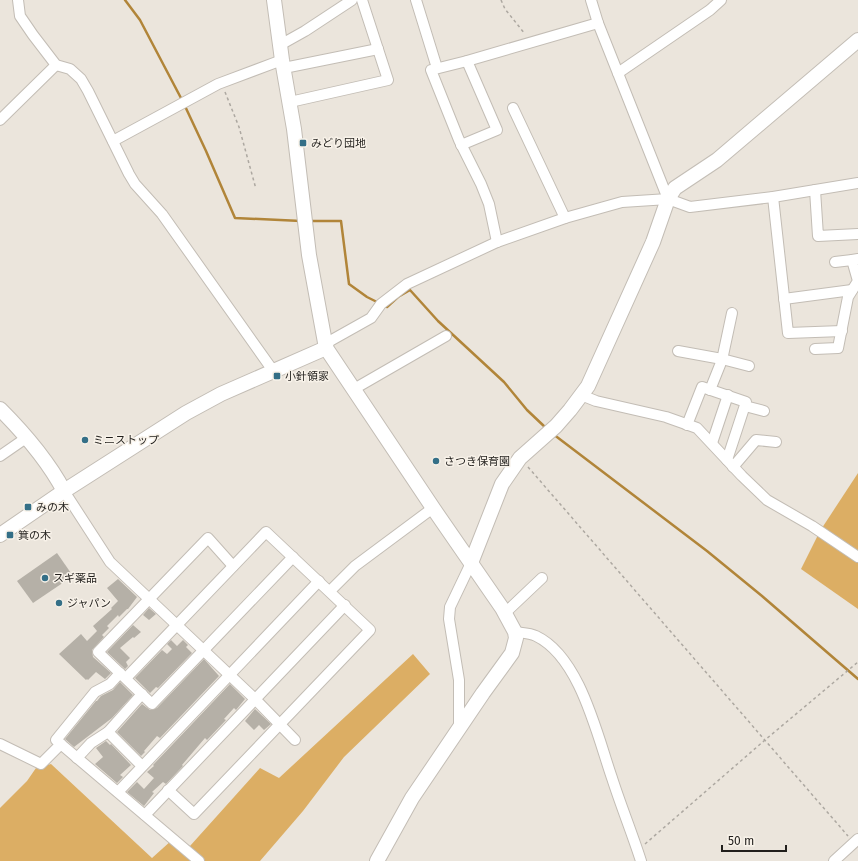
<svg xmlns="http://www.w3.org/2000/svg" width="858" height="861" viewBox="0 0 858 861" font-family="'Fira Sans','Noto Sans JP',sans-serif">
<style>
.forest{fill:#dcae64}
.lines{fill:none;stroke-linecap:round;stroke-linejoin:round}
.stream{stroke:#b18539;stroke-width:2.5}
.building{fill:#b5b0a7}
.street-casing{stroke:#c3bdb5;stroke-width:12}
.secondary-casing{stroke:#c3bdb5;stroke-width:16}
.path{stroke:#ada8a1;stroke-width:1.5;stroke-dasharray:3 3;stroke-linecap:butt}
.street{stroke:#fff;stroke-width:10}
.secondary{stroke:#fff;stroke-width:14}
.poi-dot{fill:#346f87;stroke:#f8f2e9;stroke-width:1.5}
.labels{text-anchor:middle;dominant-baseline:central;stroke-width:3;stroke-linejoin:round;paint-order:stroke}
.poi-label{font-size:11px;fill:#211f1c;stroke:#f8f2e9;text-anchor:start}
</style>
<rect width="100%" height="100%" fill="#ebe5dc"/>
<!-- forest -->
<g class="forest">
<path d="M858 473V609L801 569 820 531Z"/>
<path d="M413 654 430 674 344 757 303 811 260 861H0V808L27 781 36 768 51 764 152 858 172 840 190 846 260 768 279 778Z"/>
</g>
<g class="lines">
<!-- stream -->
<g class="stream">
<path d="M125 0 140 20 182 100"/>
<path d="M184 104 206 151 235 218 301 221"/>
<path d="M310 221H341L349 284 367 297 379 303"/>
<path d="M384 305 387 307 398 297 410 290 438 321 504 382 527 410 546 428"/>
<path d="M553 434 707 551 762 596 858 679"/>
</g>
</g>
<!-- building -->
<g class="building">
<path d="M57 553 73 576 33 603 17 581Z"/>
<path d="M118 579 137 597 128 609H127L119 617 118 615 107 626 109 628 102 635 104 637 92 650 93 657 111 673 105 679 96 672 88 680 87 679 86 680 59 654 81 634 87 641 97 631 93 626 112 609 111 608 118 601 107 588Z"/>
<path d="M149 608 156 614 149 620 143 615Z"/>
<path d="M133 625 141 632 134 638 133 637 120 648 130 658 126 662 128 666 125 669 107 652Z"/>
<path d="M171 640 177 646 183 640 188 645 186 647 192 653 158 688 156 687 150 693 135 678 162 650 167 654 172 649 167 644Z"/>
<path d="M204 659 219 676 160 738 157 736 144 751 145 752 141 756 117 732 142 704 150 710 157 708Z"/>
<path d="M120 682 133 695 112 718 74 747 65 739 96 701H97L101 696 113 690Z"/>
<path d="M230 684 245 699 236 710 234 708 224 719 226 720 207 740 205 738 182 765 183 766 166 784 163 782 152 792 154 793 144 806 127 792 137 782 144 789 154 778 147 772 154 766 153 765Z"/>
<path d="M255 709 271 724 264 730 259 725 254 730 245 721Z"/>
<path d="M106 741 110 745 111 744 131 765 120 775 123 777 117 783 95 764 103 757 96 748Z"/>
</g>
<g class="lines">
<!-- street casing -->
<g class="street-casing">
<g id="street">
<path d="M18 0 20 16 33 35 56 65 70 69 81 79 88 91 129 174 135 184 162 214 274 372"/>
<path d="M416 0 437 68"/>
<path d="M591 0 598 23 668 199"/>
<path d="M280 45 305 31 352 0"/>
<path d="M284 68 378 49"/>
<path d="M618 73 710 10 721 0"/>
<path d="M290 102 388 80 362 0"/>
<path d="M513 108 565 218"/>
<path d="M0 120 56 65"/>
<path d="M113 141 218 84 282 60"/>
<path d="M461 145 497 130 467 61"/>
<path d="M815 190 818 236 858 234"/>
<path d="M773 197 788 333 842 331"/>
<path d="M497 242 489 204 481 184 459 140 431 70 467 61 598 23"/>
<path d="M835 262 852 260"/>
<path d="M784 299 852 290"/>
<path d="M326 348 330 341 371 318 381 304 407 284 497 242 565 218 622 202 668 199 690 207 773 197 858 183"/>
<path d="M815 349 838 348 848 297 858 281 852 260 858 259"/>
<path d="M678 351 722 359 749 366"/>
<path d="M354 389 446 336"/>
<path d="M710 390 722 360 732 313"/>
<path d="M581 395 596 401 666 417 697 428 742 476 767 500 812 526 858 557"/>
<path d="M745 406 764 411"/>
<path d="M687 425 702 387 746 402 727 460"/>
<path d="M712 443 728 395"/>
<path d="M0 456 26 438"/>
<path d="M733 467 756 440 776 442"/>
<path d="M64 491 110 562 255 699 295 740"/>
<path d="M233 566 208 538 98 652 152 704 293 557"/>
<path d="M330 591 355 566 433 508"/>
<path d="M505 613 542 578"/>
<path d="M515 632C522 633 530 633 536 636 580 657 597 735 612 778 621 806 632 833 641 861"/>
<path d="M120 673 110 684 95 692 56 740 199 861"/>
<path d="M126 678 266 532 370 630 194 814 168 790"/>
<path d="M459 728V680L449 619 450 607 471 563"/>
<path d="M108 732 142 766"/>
<path d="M0 744 41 764 61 744"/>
<path d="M77 758 91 743 108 732 142 694"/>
<path d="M118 792 319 581"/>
<path d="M145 815 345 605"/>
<path d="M834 861 858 839"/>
</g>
</g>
<!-- secondary casing -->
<g class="secondary-casing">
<g id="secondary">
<path d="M274 0 282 60 294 129 309 255 326 348 433 508 502 608 515 632 516 638 512 653 483 693 412 798 377 861"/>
<path d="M0 409C24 433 48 461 64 491"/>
<path d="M0 535 64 491 186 413 221 394 326 348"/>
<path d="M471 563 502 484 520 458 556 426 570 410 588 386 653 242 668 199 675 188 717 160 858 40"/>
</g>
</g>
<!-- path -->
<g class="path">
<path d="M501 0 505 9 525 34"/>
<path d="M225 92 239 127 256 189"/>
<path d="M528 467 848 836"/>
<path d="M645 844 765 740 858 662"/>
</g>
<!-- street -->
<use href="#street" class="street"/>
<!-- secondary -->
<use href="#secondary" class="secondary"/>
</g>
<!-- markers -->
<g class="poi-dot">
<rect x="299" y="139" width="8" height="8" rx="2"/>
<rect x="273" y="372" width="8" height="8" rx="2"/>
<circle cx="85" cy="440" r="4"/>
<circle cx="436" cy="461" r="4"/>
<rect x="24" y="503" width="8" height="8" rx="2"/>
<rect x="6" y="531" width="8" height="8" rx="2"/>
<circle cx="45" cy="578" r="4"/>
<circle cx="59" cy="603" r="4"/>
</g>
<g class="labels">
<!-- poi labels -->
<g class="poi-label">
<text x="311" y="143">みどり団地</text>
<text x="285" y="376">小針領家</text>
<text x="93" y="440">ミニストップ</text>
<text x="444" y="461">さつき保育園</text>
<text x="36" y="507">みの木</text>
<text x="18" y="535">箕の木</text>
<text x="53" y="578">スギ薬品</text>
<text x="67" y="603">ジャパン</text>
</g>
</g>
<!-- scale -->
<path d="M722 845v6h64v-6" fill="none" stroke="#211f1c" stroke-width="2"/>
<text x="728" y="845" font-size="12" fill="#211f1c" stroke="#f8f2e9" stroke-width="3" paint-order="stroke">50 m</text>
</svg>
